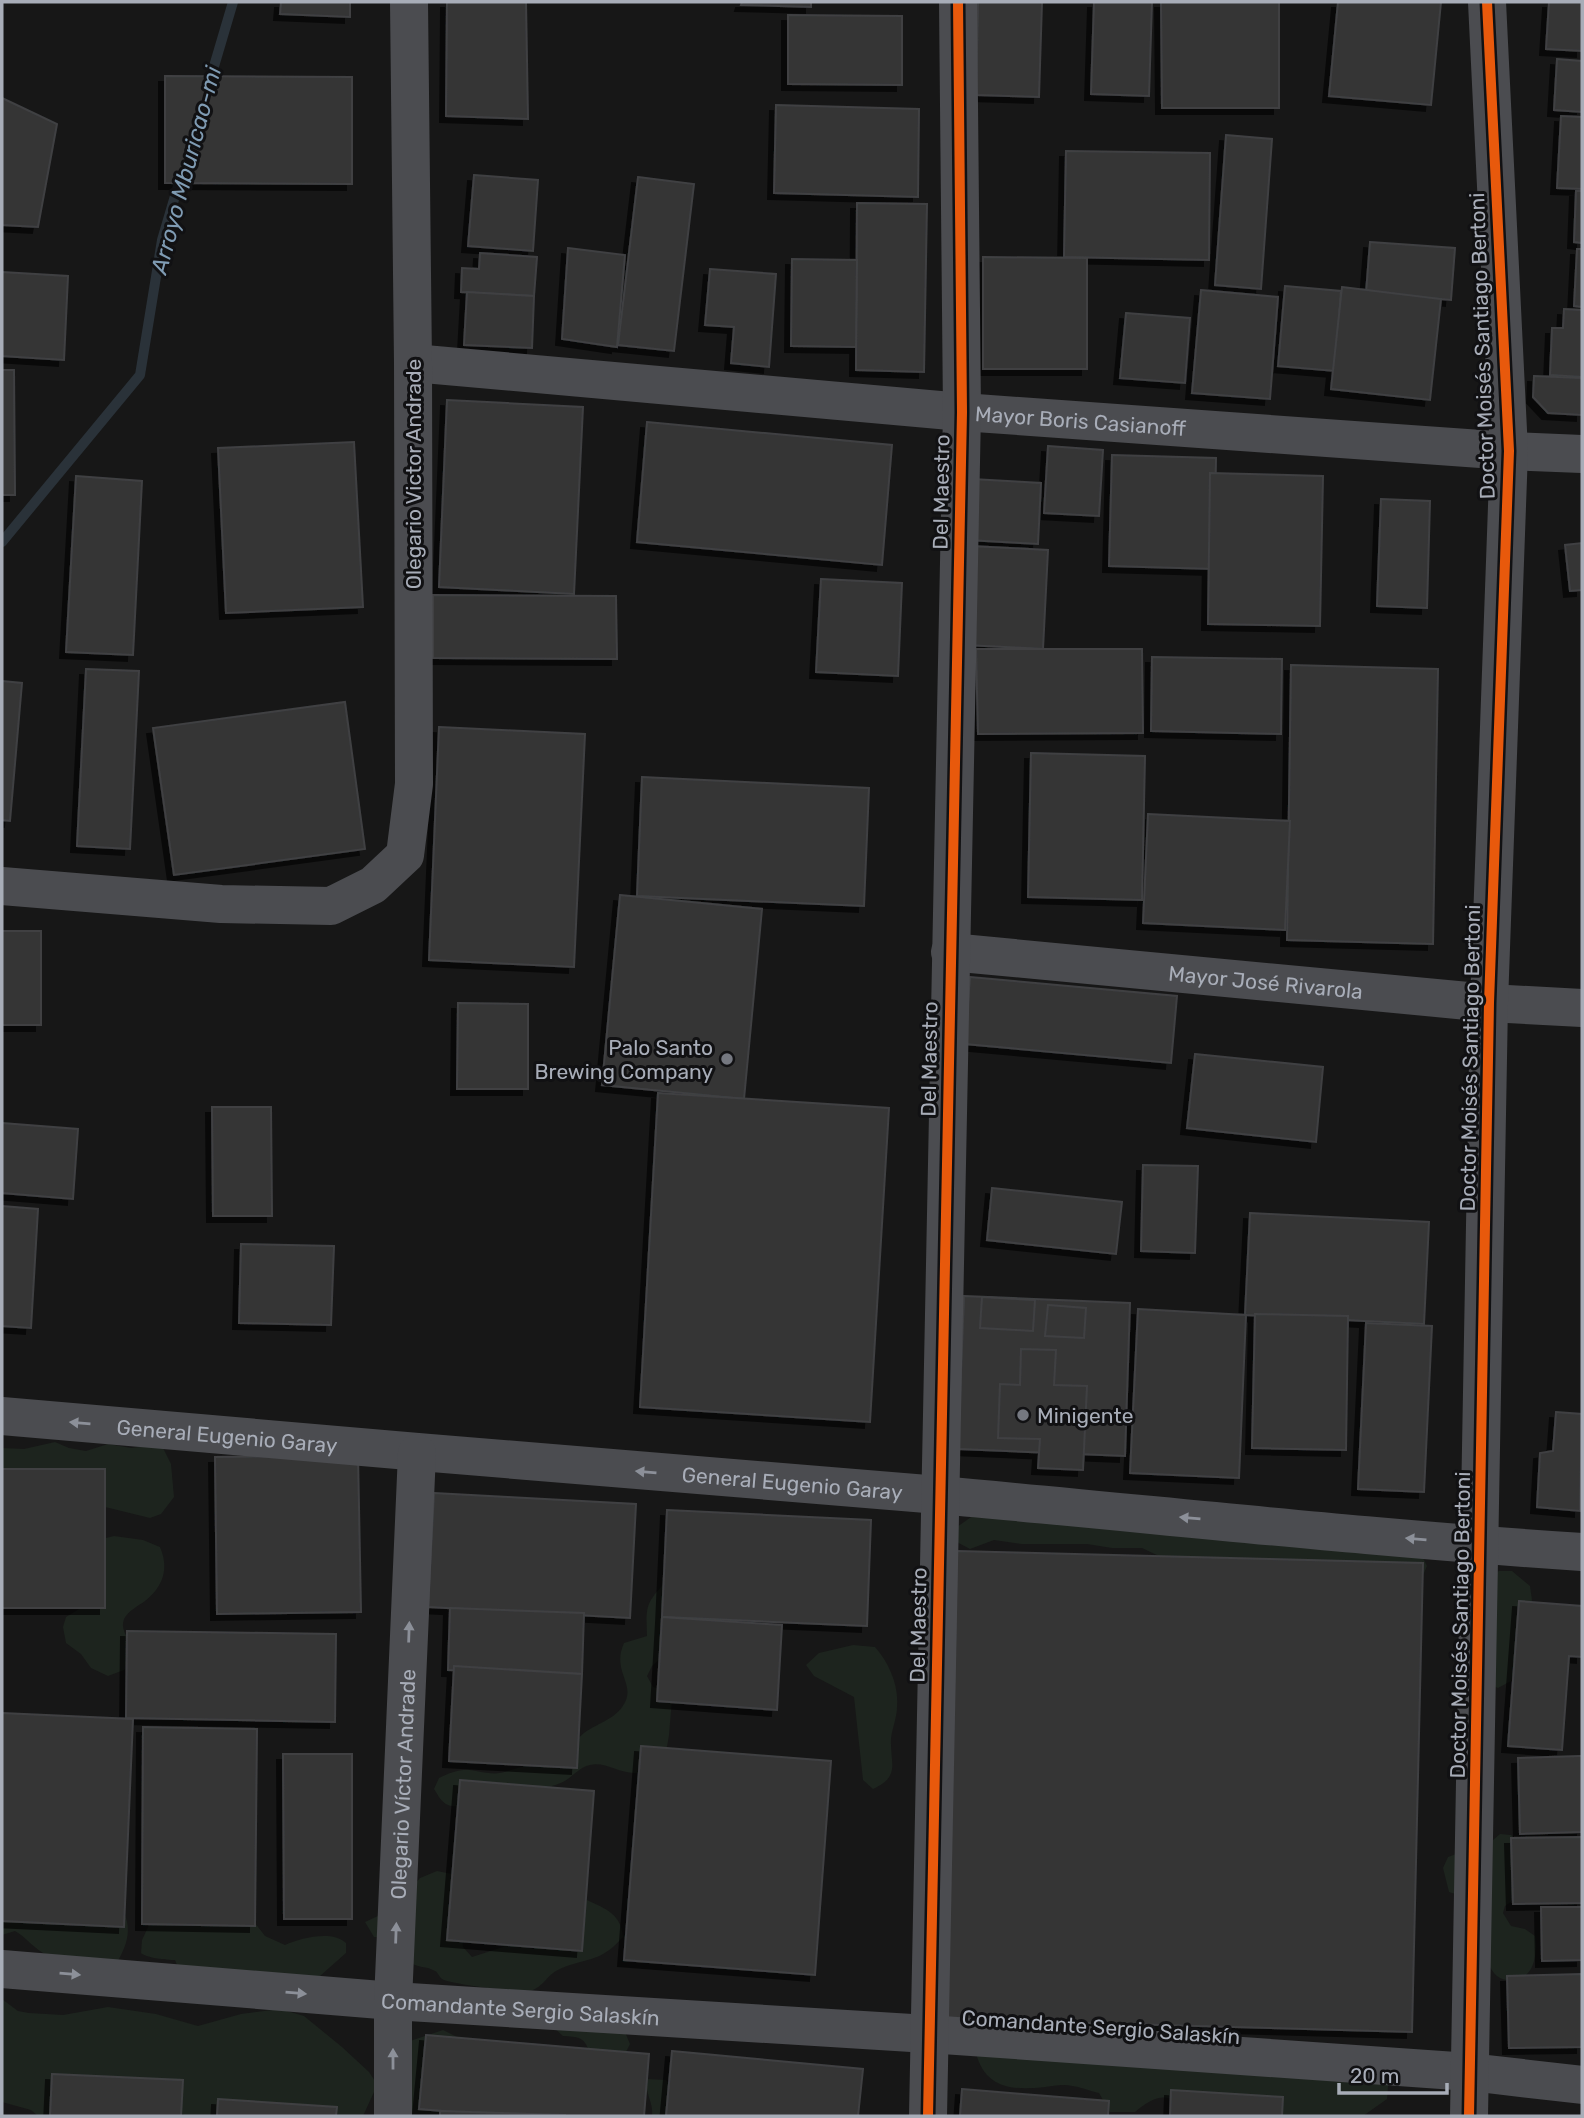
<svg xmlns="http://www.w3.org/2000/svg" width="1584" height="2118" viewBox="0 0 1584 2118" font-family="Rubik,sans-serif">
<style>
.green{fill:#1d241e}
.lines{fill:none;stroke-linecap:round;stroke-linejoin:round}
.stream{stroke:#2a3239;stroke-width:10}
.building{fill:#353536;stroke:#3f4043;stroke-width:2;filter:url(#shadow)}
.minor{stroke:#4b4c50;stroke-width:38}
.cycleway-casing{stroke:#111113;stroke-width:15}
.cycleway{stroke:#e8590c;stroke-width:10}
.oneway{fill:#8c9099}
.poi-dot{fill:#757880;stroke:#111113;stroke-width:2.5}
.labels{text-anchor:middle;dominant-baseline:central;stroke-width:6;stroke-linejoin:round;paint-order:stroke}
.street-label{font-size:21px;fill:#a8adb8;stroke:#111113}
.poi-label{font-size:21px;fill:#a8adb8;stroke:#111113;text-anchor:end}
.water-label{font-size:23px;font-style:italic;fill:#7f9bb3;stroke:#111113}
</style>
<defs>
<filter id="shadow"><feDropShadow dx="-6" dy="6" stdDeviation="0" flood-color="#0009"/></filter>
</defs>
<rect width="100%" height="100%" fill="#171717"/>
<!-- green -->
<g class="green">
<path d="M55 1442 69 1448 86 1451 108 1444 131 1448 155 1445 163 1448 171 1464 174 1497 161 1514 150 1518 101 1506 13 1502 2 1507V1448L24 1449Z"/>
<path d="M974 1515 1423 1558 1427 1566 1424 1573 1417 1576 1232 1557 1187 1561 1161 1557 1142 1548H1112L1087 1544H1022L994 1540 970 1549 953 1540 957 1527Z"/>
<path d="M114 1536 143 1540 160 1547C169 1568 164 1586 145 1601 138 1606 128 1611 124 1619 120 1629 128 1637 130 1646 131 1651 131 1658 131 1663L124 1670 108 1676 91 1668 81 1654 66 1643 63 1627 66 1617 81 1608 91 1548 106 1538Z"/>
<path d="M668 1552 697 1598 700 1622 652 1666 647 1676 653 1687 664 1690 672 1699 669 1735 665 1758C658 1762 650 1770 642 1772 623 1777 607 1761 590 1765 577 1768 571 1780 558 1784 540 1791 464 1812 448 1805 441 1802 438 1795 434 1789L439 1778C450 1773 459 1769 470 1770 483 1772 495 1776 508 1771 530 1765 552 1756 572 1743 577 1741 580 1736 584 1733 599 1722 618 1719 626 1700 633 1682 612 1669 624 1643L647 1636C647 1623 644 1608 653 1597 657 1590 664 1587 665 1578 667 1568 659 1561 668 1552Z"/>
<path d="M1499 1571H1512L1530 1586 1532 1600 1527 1611 1522 1675 1498 1688 1486 1683 1488 1577Z"/>
<path d="M853 1645 875 1647C889 1663 899 1685 897 1707 897 1718 892 1728 891 1739 890 1764 901 1776 873 1789L863 1780 854 1697 814 1676 806 1665 819 1653Z"/>
<path d="M2 1736 5 1748 124 1913C133 1932 125 1949 115 1966 95 1963 65 1962 47 1955 34 1949 27 1938 15 1931L2 1935Z"/>
<path d="M1500 1834 1511 1835 1519 1843V1896L1505 1906 1503 1913 1511 1926 1525 1929 1535 1936C1537 1946 1536 1964 1528 1973 1519 1982 1502 1983 1494 1973 1481 1956 1469 1916 1461 1896L1449 1892 1443 1868 1448 1857 1493 1840Z"/>
<path d="M437 1871 457 1875 463 1947 472 1957 519 1942 533 1949 547 1944 572 1907 587 1900C606 1909 621 1914 623 1937 601 1962 590 1957 562 1968 547 1974 545 1985 533 1990 524 1994 450 1984 442 1979 439 1977 438 1972 435 1971 427 1966 417 1968 410 1962 402 1955 395 1945 388 1938L374 1937 365 1922 395 1908 420 1878Z"/>
<path d="M150 1923H255L265 1936 285 1945C301 1938 332 1930 346 1943V1953L320 1976 313 1978 179 1970 175 1960C166 1960 147 1958 141 1953L142 1940Z"/>
<path d="M2 1999 18 2011 29 2013 63 2015 108 2007 156 2014 198 2026 241 2014 280 2009 304 2016 342 2047 369 2072 375 2081 374 2092 363 2116 284 2114 274 2116H186L172 2108 133 2109 122 2116H38L31 2110 2 2102Z"/>
<path d="M1046 2011 1075 2025 1086 2022 1156 2021 1167 2029 1214 2030 1226 2038 1390 2062 1387 2099 1363 2116H1188C1172 2090 1156 2094 1135 2112H1110L1099 2093C1087 2090 1073 2084 1061 2085 1028 2089 987 2097 976 2053 974 2043 976 2030 976 2020Z"/>
<path d="M552 2026 625 2032 630 2044 626 2052 589 2051C584 2036 577 2037 563 2036Z"/>
<path d="M443 2030 459 2038 453 2116H406L407 2042Z"/>
<path d="M647 2079 666 2080 680 2098 676 2116H652C654 2103 644 2092 647 2079Z"/>
</g>
<g class="lines">
<!-- stream -->
<g class="stream">
<path d="M207 90 233 2"/>
<path d="M2 542 140 375 162 240 183 169"/>
</g>
</g>
<!-- building -->
<g class="building">
<path d="M281 2H350V17L280 14Z"/>
<path d="M447 2H526L528 119 446 116Z"/>
<path d="M742 2H811V7L741 5Z"/>
<path d="M978 2H1042L1039 97 976 95Z"/>
<path d="M1094 2H1152L1149 96 1091 94Z"/>
<path d="M1161 2H1279V108H1162Z"/>
<path d="M1338 2H1441L1431 105 1329 96Z"/>
<path d="M1549 2H1582V51L1546 49Z"/>
<path d="M788 15 902 16V85L788 84Z"/>
<path d="M1557 59 1582 61V112L1554 110Z"/>
<path d="M165 76 352 77V184L165 183Z"/>
<path d="M2 98 57 124 38 227 2 225Z"/>
<path d="M776 105 919 109 918 197 774 193Z"/>
<path d="M1561 116 1582 117V189L1557 188Z"/>
<path d="M1226 135 1272 139 1261 289 1215 285Z"/>
<path d="M1066 151 1210 153 1209 260 1064 257Z"/>
<path d="M474 175 538 180 533 251 468 246Z"/>
<path d="M638 177 694 184 674 351 618 345Z"/>
<path d="M1576 191H1582V243L1574 242Z"/>
<path d="M857 203 927 204 924 372 856 370Z"/>
<path d="M1370 242 1455 248 1451 300 1366 293Z"/>
<path d="M568 248 625 255 617 347 562 339Z"/>
<path d="M1577 249H1582V307L1574 306Z"/>
<path d="M480 253 537 257 534 296 461 292 462 268 479 269Z"/>
<path d="M983 257 1087 258V369H983Z"/>
<path d="M792 259 857 260 856 347 791 346Z"/>
<path d="M710 269 776 274 769 367 731 363 734 327 705 325Z"/>
<path d="M2 272 68 276 64 360 2 356Z"/>
<path d="M1285 286 1341 291 1335 371 1278 366Z"/>
<path d="M1342 287 1441 299 1430 400 1331 389Z"/>
<path d="M1201 290 1278 297 1270 399 1192 393Z"/>
<path d="M467 292 534 296 532 348 464 345Z"/>
<path d="M1564 309 1582 310V377L1550 375 1552 328H1563Z"/>
<path d="M1126 313 1190 318 1185 383 1120 378Z"/>
<path d="M2 370H14L15 495H2Z"/>
<path d="M1534 376 1582 378V415L1548 413 1533 397Z"/>
<path d="M447 400 583 407 574 594 439 587Z"/>
<path d="M647 422 892 445 882 565 637 542Z"/>
<path d="M354 442 363 607 226 613 218 448Z"/>
<path d="M1048 446 1103 450 1099 516 1044 513Z"/>
<path d="M1112 455 1216 458 1214 569 1109 566Z"/>
<path d="M1210 473 1323 476 1320 626 1208 624Z"/>
<path d="M76 476 142 481 133 655 66 652Z"/>
<path d="M972 479 1041 483 1038 544 968 540Z"/>
<path d="M1381 499 1430 501 1427 608 1377 606Z"/>
<path d="M1582 543V590L1570 591 1565 545Z"/>
<path d="M970 546 1048 550 1043 649 965 645Z"/>
<path d="M821 579 902 583 898 676 816 672Z"/>
<path d="M433 595 616 596 617 659 433 658Z"/>
<path d="M976 649H1142L1143 733 978 734Z"/>
<path d="M1152 657 1282 659 1281 734 1151 731Z"/>
<path d="M1291 665 1438 669 1433 944 1287 940Z"/>
<path d="M86 669 139 671 130 849 77 846Z"/>
<path d="M2 681 22 683 10 821 2 820Z"/>
<path d="M345 702 365 849 174 875 153 728Z"/>
<path d="M439 727 585 734 574 967 429 960Z"/>
<path d="M1031 753 1145 756 1142 900 1028 897Z"/>
<path d="M642 777 869 788 864 906 637 896Z"/>
<path d="M1148 814 1290 821 1285 930 1143 923Z"/>
<path d="M620 895 762 909 744 1099 602 1085Z"/>
<rect x="2" y="931" width="39" height="94"/>
<path d="M970 977 1177 996 1171 1063 965 1044Z"/>
<path d="M458 1003 528 1004V1089H457Z"/>
<path d="M1195 1054 1323 1067 1316 1142 1187 1128Z"/>
<path d="M658 1093 889 1108 870 1422 640 1407Z"/>
<path d="M212 1107H271L272 1216H213Z"/>
<path d="M2 1123 78 1129 73 1199 2 1193Z"/>
<path d="M1143 1165 1198 1166 1195 1253 1141 1251Z"/>
<path d="M992 1188 1122 1202 1116 1254 987 1240Z"/>
<path d="M2 1206 38 1209 31 1328 2 1326Z"/>
<path d="M1250 1213 1429 1222 1424 1324 1245 1315Z"/>
<path d="M241 1244 334 1246 331 1325 239 1323Z"/>
<path d="M964 1296 1130 1303 1125 1456 958 1449Z"/>
<path d="M982 1297 1035 1300 1033 1331 980 1328Z"/>
<path d="M1048 1305 1086 1308 1084 1338 1045 1336Z"/>
<path d="M1138 1309 1246 1315 1239 1478 1130 1473Z"/>
<path d="M1255 1314 1348 1316 1346 1450 1252 1448Z"/>
<path d="M1366 1323 1432 1326 1424 1492 1358 1489Z"/>
<path d="M1021 1349 1056 1350 1054 1385 1087 1386 1083 1470 1038 1468 1040 1439 998 1438 1000 1384 1020 1385Z"/>
<path d="M1556 1412 1582 1414 1580 1511 1537 1507 1540 1453 1553 1451Z"/>
<path d="M358 1455 361 1612 217 1614 215 1457Z"/>
<rect x="2" y="1469" width="103" height="139"/>
<path d="M434 1493 636 1504 630 1618 428 1607Z"/>
<path d="M667 1510 871 1520 867 1626 662 1617Z"/>
<path d="M957 1551 1423 1563 1412 2032 947 2019Z"/>
<path d="M1519 1601 1582 1606V1657L1569 1656 1562 1750 1508 1746Z"/>
<path d="M450 1608 584 1613 582 1674 448 1670Z"/>
<path d="M662 1617 782 1625 777 1710 657 1701Z"/>
<path d="M127 1631 336 1634 335 1722 126 1718Z"/>
<path d="M454 1666 582 1674 577 1768 449 1761Z"/>
<path d="M2 1713 133 1719 124 1927 2 1921Z"/>
<path d="M143 1727 257 1729 255 1926 142 1924Z"/>
<path d="M641 1746 831 1761 815 1975 624 1960Z"/>
<path d="M283 1754H352V1919H284Z"/>
<path d="M1580 1756H1582V1832L1520 1834 1518 1758Z"/>
<path d="M460 1780 594 1791 582 1951 447 1940Z"/>
<path d="M1582 1837V1903L1513 1904 1511 1838Z"/>
<path d="M1541 1907H1582V1960L1542 1961Z"/>
<path d="M1582 1974V2047L1509 2048 1507 1976Z"/>
<path d="M426 2035 649 2054 644 2116H504L419 2109Z"/>
<path d="M672 2051 863 2069 858 2116H666Z"/>
<path d="M52 2074 183 2080 181 2116H50Z"/>
<path d="M962 2089 1109 2101 1108 2116H960Z"/>
<path d="M1171 2090 1283 2097 1282 2116H1170Z"/>
<path d="M218 2099 337 2107 336 2116H217Z"/>
<path d="M440 2111 565 2115V2116H440Z"/>
</g>
<g class="lines">
<!-- minor -->
<g class="minor">
<path id="s1" d="M413 363 962 412 1509 451 1582 454"/>
<path d="M2 886 221 904 331 906 373 885 405 855 414 784 413 363 409 2"/>
<path id="s2" d="M950 952 1489 1003 1582 1008"/>
<path id="s3" d="M2 1416C314 1444 627 1469 939 1495 1153 1514 1367 1538 1582 1552"/>
<path id="s4" d="M2 1969 393 2001 928 2034 1470 2072 1582 2085"/>
<path id="s5" d="M393 2116V2001L417 1453"/>
<path d="M928 2116 962 412 958 2"/>
<path d="M1469 2116 1489 1003 1509 451 1487 2"/>
</g>
<!-- cycleway casing -->
<g class="cycleway-casing">
<g id="cycleway">
<path d="M928 2116 962 412 958 2"/>
<path d="M1469 2116 1489 1003 1509 451 1487 2"/>
</g>
</g>
<!-- cycleway -->
<use href="#cycleway" class="cycleway"/>
</g>
<!-- one-way arrows -->
<defs><path id="oneway-solid" d="M-6-.8H1V-3.2L6.5 0L1 3.2V.8H-6Z" transform="scale(1.75)"/></defs>
<g class="oneway">
<use href="#oneway-solid" transform="translate(80 1423) rotate(-175)"/>
<use href="#oneway-solid" transform="translate(646 1472) rotate(-175)"/>
<use href="#oneway-solid" transform="translate(1190 1518) rotate(-175)"/>
<use href="#oneway-solid" transform="translate(1416 1539) rotate(-175)"/>
<use href="#oneway-solid" transform="translate(409 1632) rotate(-88)"/>
<use href="#oneway-solid" transform="translate(396 1933) rotate(-88)"/>
<use href="#oneway-solid" transform="translate(70 1974) rotate(5)"/>
<use href="#oneway-solid" transform="translate(296 1993) rotate(5)"/>
<use href="#oneway-solid" transform="translate(393 2059) rotate(-90)"/>
</g>
<!-- markers -->
<g class="poi-dot">
<circle cx="727" cy="1059" r="7"/>
<circle cx="1023" cy="1415" r="7"/>
</g>
<g class="labels">
<!-- street labels -->
<g class="street-label">
<text transform="translate(1482 346) rotate(-92)">Doctor Moisés Santiago Bertoni</text>
<text stroke="none"><textPath href="#s1" startOffset="670">Mayor Boris Casianoff</textPath></text>
<text transform="translate(413 474) rotate(-90)">Olegario Victor Andrade</text>
<text transform="translate(941 492) rotate(-89)">Del Maestro</text>
<text stroke="none"><textPath href="#s2" startOffset="317">Mayor José Rivarola</textPath></text>
<text transform="translate(1470 1058) rotate(-89)">Doctor Moisés Santiago Bertoni</text>
<text transform="translate(929 1059) rotate(-89)">Del Maestro</text>
<text stroke="none"><textPath href="#s3" startOffset="226">General Eugenio Garay</textPath></text>
<text stroke="none"><textPath href="#s3" startOffset="793">General Eugenio Garay</textPath></text>
<text transform="translate(918 1625) rotate(-89)">Del Maestro</text>
<text transform="translate(1460 1625) rotate(-89)">Doctor Moisés Santiago Bertoni</text>
<text stroke="none"><textPath href="#s5" startOffset="332">Olegario Víctor Andrade</textPath></text>
<text stroke="none"><textPath href="#s4" startOffset="520">Comandante Sergio Salaskín</textPath></text>
<text transform="translate(1101 2027) rotate(4)">Comandante Sergio Salaskín</text>
</g>
<!-- poi labels -->
<g class="poi-label">
<text x="713" y="1047">Palo Santo<tspan x="713" dy="24">Brewing Company</tspan></text>
<text x="1037" y="1415" text-anchor="start">Minigente</text>
</g>
<!-- water labels -->
<g class="water-label">
<text transform="translate(186 170) rotate(-75)">Arroyo Mburicao-mi</text>
</g>
</g>
<!-- border -->
<rect width="1584" height="2118" fill="none" stroke="#a8adb8" stroke-width="7"/>
<!-- scale -->
<path d="M1339 2083v10h108v-10" fill="none" stroke="#a8adb8" stroke-width="3.5"/>
<text x="1350" y="2083" font-size="21" fill="#a8adb8" stroke="#111113" stroke-width="5" paint-order="stroke">20 m</text>
</svg>
